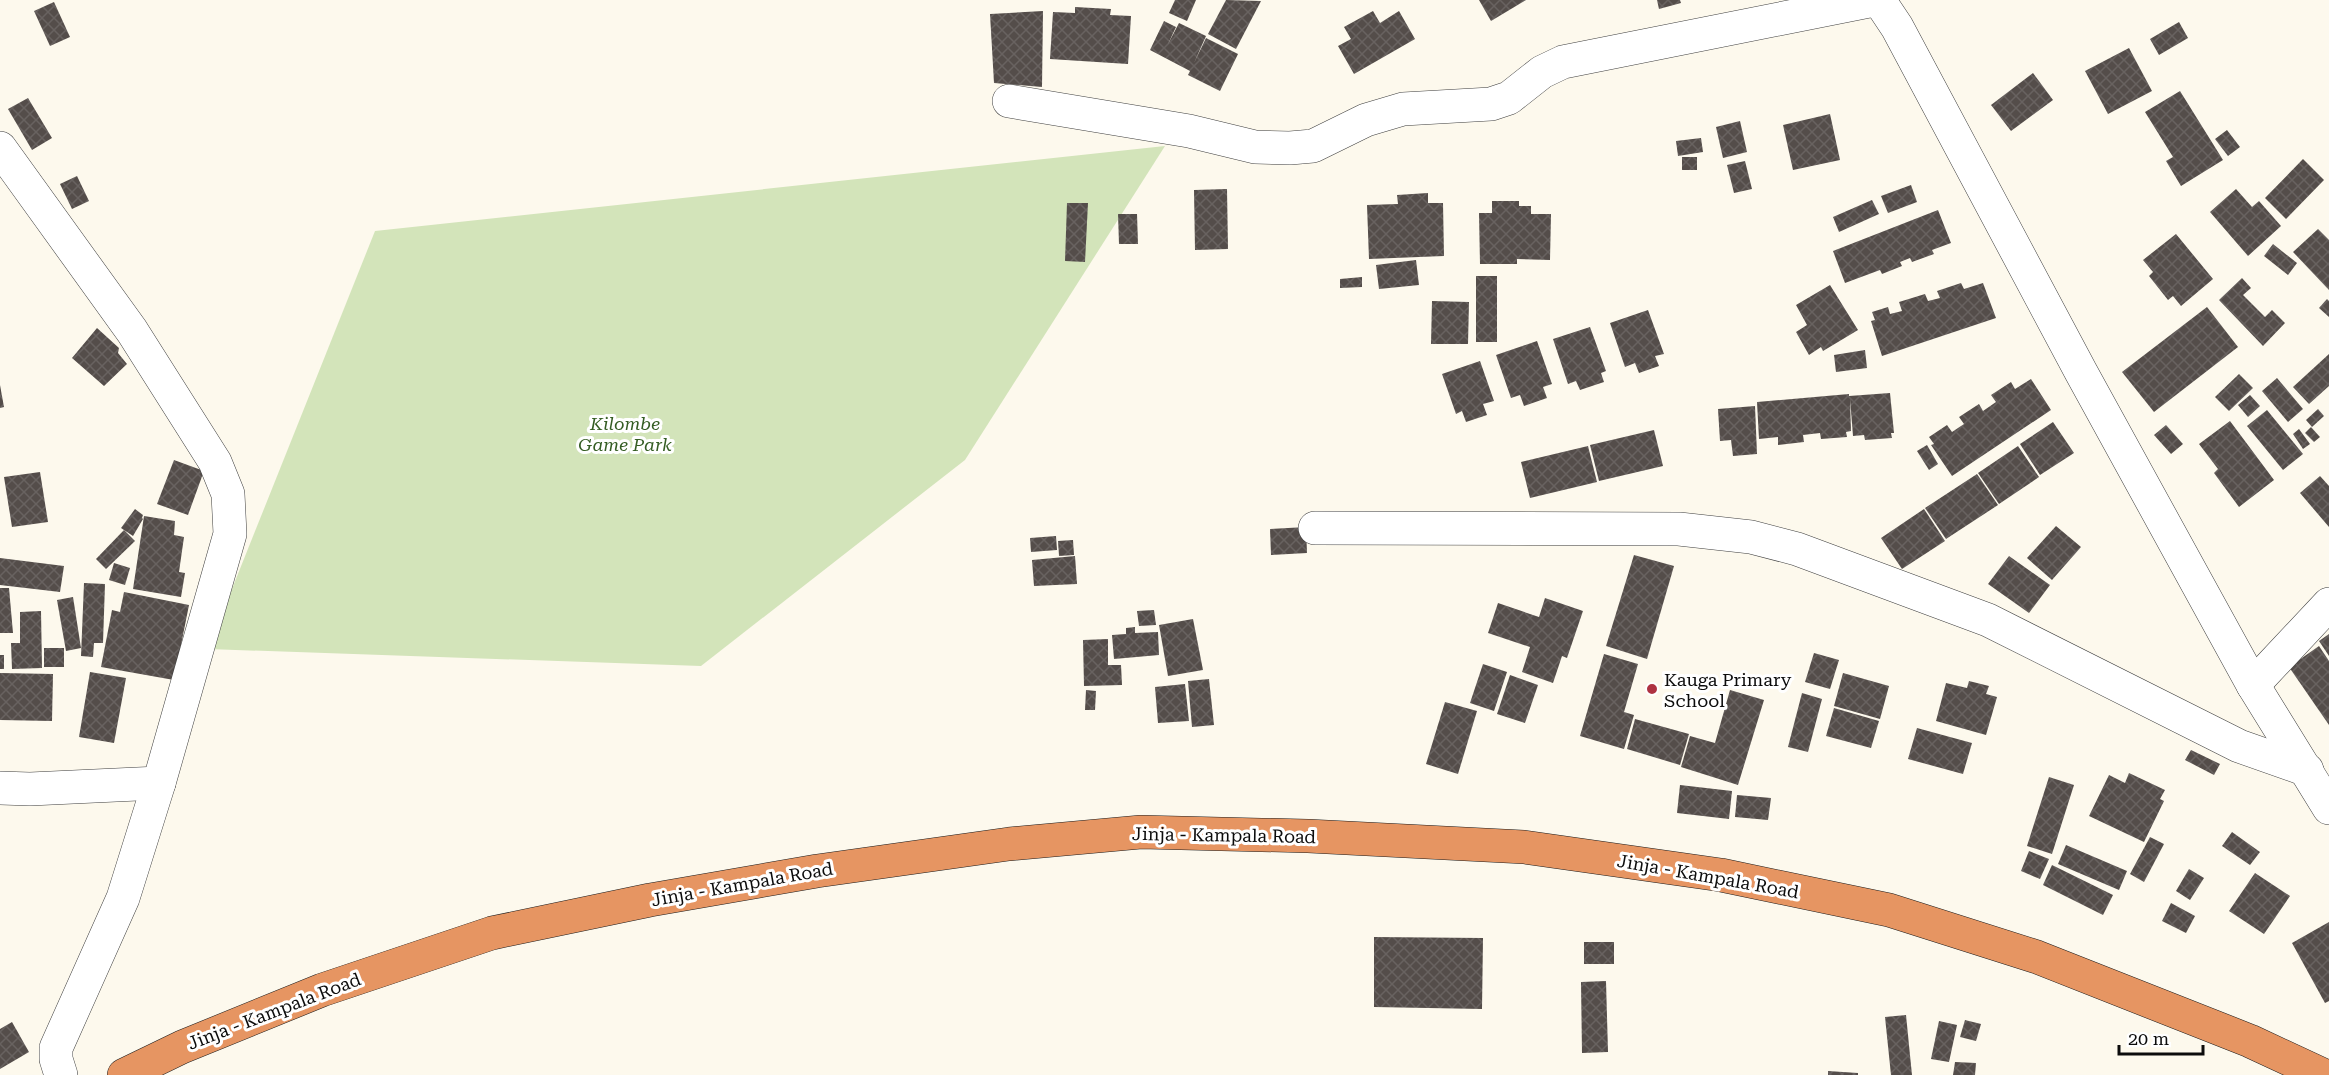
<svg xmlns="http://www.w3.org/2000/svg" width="2329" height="1075" viewBox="0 0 2329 1075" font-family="'Roboto Serif',serif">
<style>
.grass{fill:#d3e4ba}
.building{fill:url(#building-cross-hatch)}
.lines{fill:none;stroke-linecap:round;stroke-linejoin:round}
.minor-casing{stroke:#3f3f3f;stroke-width:34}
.highway-casing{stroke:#1d1d1d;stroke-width:34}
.minor{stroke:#fff;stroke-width:33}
.highway{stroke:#e69562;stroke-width:33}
.poi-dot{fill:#ae3241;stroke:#fff;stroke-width:2}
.labels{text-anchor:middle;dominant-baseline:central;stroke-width:6;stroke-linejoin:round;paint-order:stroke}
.park-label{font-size:18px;font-style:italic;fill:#345d23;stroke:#fff}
.poi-label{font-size:18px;fill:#0c0c0c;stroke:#fff;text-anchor:start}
.street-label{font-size:18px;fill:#0c0c0c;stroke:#fff}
</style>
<defs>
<pattern id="building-cross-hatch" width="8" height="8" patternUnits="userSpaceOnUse" patternTransform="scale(1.5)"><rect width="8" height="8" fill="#544d4a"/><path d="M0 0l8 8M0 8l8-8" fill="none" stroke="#686260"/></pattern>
</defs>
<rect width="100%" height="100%" fill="#fdf9ed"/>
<!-- grass -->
<path class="grass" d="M1165 146 965 460 701 666 208 649 375 231Z"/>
<!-- building -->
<g class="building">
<path d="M1175 0H1196L1187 21 1169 13Z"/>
<path d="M1226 0 1261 1 1236 49 1208 34Z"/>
<path d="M1479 0H1526L1491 21Z"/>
<path d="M1657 0H1680L1681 3 1659 9Z"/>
<path d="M54 2 70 37 50 46 34 11Z"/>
<path d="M1075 7 1111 9 1110 15 1131 16 1128 64 1050 59 1053 12 1075 13Z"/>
<path d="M1043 11 1042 87 994 83 990 14Z"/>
<path d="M1373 11 1380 23 1399 11 1415 39 1354 74 1338 46 1351 39 1344 27Z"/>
<path d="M1164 21 1176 27 1168 44 1179 23 1206 36 1194 63 1206 38 1238 54 1220 91 1188 75 1190 71 1150 50Z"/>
<path d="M2179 22 2188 38 2159 55 2150 39Z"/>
<path d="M2129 48 2152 91 2108 114 2085 71Z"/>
<path d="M2033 73 2053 100 2011 131 1991 105Z"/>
<path d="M2180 91 2223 160 2181 186 2166 161 2173 157 2145 112Z"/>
<path d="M28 98 52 138 32 150 8 109Z"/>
<path d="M1830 114 1840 160 1793 170 1783 125Z"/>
<path d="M1740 121 1747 152 1723 158 1716 127Z"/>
<path d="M2227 130 2240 147 2228 156 2215 139Z"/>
<path d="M1701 138 1703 152 1678 156 1676 141Z"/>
<rect x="1682" y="157" width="15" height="13"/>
<path d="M2303 159 2324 180 2286 219 2265 198Z"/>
<path d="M1745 161 1752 189 1734 193 1727 165Z"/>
<path d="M77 176 89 201 72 209 60 184Z"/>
<path d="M1911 185 1917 202 1888 213 1881 196Z"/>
<path d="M1227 189 1228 249 1195 250 1194 190Z"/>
<path d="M2236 189 2252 207 2259 201 2281 226 2248 256 2210 212Z"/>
<path d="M1428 193V203H1443L1444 256 1369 259 1367 205 1398 204 1397 195Z"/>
<path d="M1872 200 1879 214 1839 232 1833 217Z"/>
<path d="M1492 201H1519V206H1531V214H1551L1550 260 1517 259V264H1480L1479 213H1492Z"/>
<path d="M1067 203H1088L1085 262 1065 261Z"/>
<path d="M1938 210 1951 243 1932 250 1934 254 1912 262 1910 258 1900 262 1902 266 1882 274 1880 270 1845 283 1833 251Z"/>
<path d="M1118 214H1137L1138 244H1119Z"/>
<path d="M2318 229 2329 240V290L2293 252Z"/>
<path d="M2176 234 2213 279 2181 306 2173 296 2168 300 2149 276 2153 272 2143 260Z"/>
<path d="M2273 244 2297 263 2288 275 2264 256Z"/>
<path d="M1416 260 1419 285 1379 289 1376 265Z"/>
<rect x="1476" y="276" width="21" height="66"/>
<path d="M1362 277V287L1340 288V279Z"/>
<path d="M2242 278 2251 288 2243 295 2265 317 2272 310 2285 323 2263 346 2219 300Z"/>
<path d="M1961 283 1964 289 1983 283 1996 318 1882 356 1871 321 1875 320 1872 312 1888 307 1890 314 1902 311 1899 302 1925 294 1928 301 1940 298 1937 291Z"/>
<path d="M1830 285 1858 330 1823 351 1821 347 1809 355 1796 332 1807 325 1796 305Z"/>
<path d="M2327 299 2329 301V317L2319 308Z"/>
<path d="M1432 301 1469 302 1468 344H1431Z"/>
<path d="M2207 307 2238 347 2154 412 2122 372Z"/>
<path d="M1648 310 1664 354 1655 356 1659 366 1639 373 1635 363 1625 367 1610 323Z"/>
<path d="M1590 327 1606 371 1601 373 1604 382 1580 390 1576 381 1568 384 1553 339Z"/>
<path d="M97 328 119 348 118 353 127 364 104 386 72 358Z"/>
<path d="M1537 341 1552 384 1543 387 1547 398 1524 406 1520 395 1511 398 1496 355Z"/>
<path d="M1865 350 1867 368 1836 372 1834 355Z"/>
<path d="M2329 354V386L2309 404 2293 387Z"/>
<path d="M1480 361 1494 401 1483 404 1487 415 1466 422 1462 411 1456 414 1442 374Z"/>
<path d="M2239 374 2253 388 2229 411 2215 397Z"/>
<path d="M2277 378 2303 409 2288 422 2262 391Z"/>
<path d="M2031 379 2051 410 1952 476 1931 445 1934 444 1929 437 1947 425 1952 432 1964 424 1959 417 1979 404 1983 411 1996 402 1991 395 2011 382 2015 389Z"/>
<path d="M0 385 4 407 0 408Z"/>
<path d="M1890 393 1894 433H1891L1892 438 1865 440 1864 435 1853 436 1850 399 1851 431 1846 432 1847 437 1821 439 1820 433 1803 435 1804 442 1778 445V437L1759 439 1757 402 1849 394V396Z"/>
<path d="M2250 395 2260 406 2248 417 2238 405Z"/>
<path d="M1755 406 1757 454 1733 456 1731 440 1720 441 1718 409Z"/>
<path d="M2318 409 2324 416 2312 427 2306 420Z"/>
<path d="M2267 410 2303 454 2283 470 2247 426Z"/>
<path d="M2230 421 2274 480 2239 507 2214 473 2218 469 2199 444Z"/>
<path d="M2053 422 2074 453 2040 475 2020 444Z"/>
<path d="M2166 425 2183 444 2171 454 2154 435Z"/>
<path d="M2311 427 2320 437 2314 442 2305 433Z"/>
<path d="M2299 429 2310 444 2303 449 2293 434Z"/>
<path d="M1654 430 1663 466 1599 481 1590 445Z"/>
<path d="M1927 445 1938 464 1929 470 1917 451Z"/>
<path d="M1588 446 1597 482 1530 498 1521 462Z"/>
<path d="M2018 446 2039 477 1999 504 1978 473Z"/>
<path d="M174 460 204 471 188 515 157 504Z"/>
<path d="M40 472 48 522 12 527 4 477Z"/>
<path d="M1977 474 1998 505 1946 539 1925 508Z"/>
<path d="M2320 476 2329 486V527L2300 493Z"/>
<path d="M135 509 143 515 142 518 143 519 133 536 121 528Z"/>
<path d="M1924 509 1945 541 1902 569 1881 538Z"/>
<path d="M144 516 175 521 174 535 184 537 179 572 185 573 181 597 133 589Z"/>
<path d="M2056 526 2081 547 2052 580 2027 558Z"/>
<path d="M1306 527 1307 553 1271 555 1270 529Z"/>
<path d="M124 530 135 541 106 569 96 559Z"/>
<path d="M1056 536 1057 550 1031 552 1030 538Z"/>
<path d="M1073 540 1074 555 1059 556 1058 541Z"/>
<path d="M1634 555 1674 566 1647 659 1606 646Z"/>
<path d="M1075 556 1077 584 1034 586 1032 560Z"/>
<path d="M2009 556 2050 585 2029 613 1988 584Z"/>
<path d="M0 558 64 566 60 592 0 585Z"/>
<path d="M114 563 130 568 125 585 109 580Z"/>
<path d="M84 583 105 584 103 643H94L93 657 81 656Z"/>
<path d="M0 588H9L13 633H0Z"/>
<path d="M124 592 189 605 174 680 101 667 112 610 120 612Z"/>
<path d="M73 597 81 648 66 651 57 600Z"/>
<path d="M1545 598 1583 611 1567 658 1562 656 1553 683 1522 672 1530 647 1488 633 1498 603 1539 617Z"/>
<path d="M1154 610 1156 625 1139 626 1137 611Z"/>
<path d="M41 611 42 668 12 669 11 643H20V612Z"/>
<path d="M1193 619 1203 670 1168 676 1159 625Z"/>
<path d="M1135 627V633L1158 632 1159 655 1114 659 1112 635 1126 634V628Z"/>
<path d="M2329 634V656L2319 641Z"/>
<path d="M1108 639V665H1121L1122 685 1084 686 1083 640Z"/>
<path d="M2319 646 2329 661V725L2289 667Z"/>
<rect x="44" y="648" width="20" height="19"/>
<path d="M1814 653 1839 660 1830 689 1805 682Z"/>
<path d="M1604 654 1638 664 1624 712 1634 715 1624 749 1580 736Z"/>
<rect x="0" y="655" width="4" height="14"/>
<path d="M1483 664 1507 672 1494 711 1470 703Z"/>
<path d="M90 672 126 678 114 743 79 737Z"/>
<path d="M0 673 53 674 52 721 0 720Z"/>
<path d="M1843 673 1889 686 1880 719 1834 706Z"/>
<path d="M1510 675 1538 685 1525 723 1497 714Z"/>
<path d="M1209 679 1214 725 1192 727 1188 681Z"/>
<path d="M1969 681 1989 686 1986 694 1997 697 1986 735 1936 721 1946 683 1967 688Z"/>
<path d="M1185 684 1189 721 1158 723 1155 687Z"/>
<path d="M1086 690 1096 691 1095 710H1085Z"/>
<path d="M1730 690 1764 700 1738 785 1681 767 1690 736 1715 743Z"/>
<path d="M1802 693 1822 699 1808 752 1788 747Z"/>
<path d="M1445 702 1477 711 1458 774 1426 764Z"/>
<path d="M1834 708 1879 721 1871 748 1826 736Z"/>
<path d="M1635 719 1689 734 1680 765 1627 749Z"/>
<path d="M1917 728 1972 743 1963 774 1908 759Z"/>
<path d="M2191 750 2220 764 2214 775 2185 760Z"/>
<path d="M2129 773 2165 790 2160 799 2164 801 2144 842 2089 816 2109 775 2125 783Z"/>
<path d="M2049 777 2074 785 2052 854 2027 846Z"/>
<path d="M1680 785 1732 791 1729 819 1677 813Z"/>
<path d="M1737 795 1771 798 1768 820 1735 817Z"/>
<path d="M2232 832 2260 852 2250 865 2222 846Z"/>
<path d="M2150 837 2164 844 2144 882 2130 874Z"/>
<path d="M2066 845 2127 871 2119 890 2058 864Z"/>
<path d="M2029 851 2049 859 2040 879 2021 871Z"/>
<path d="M2052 865 2113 895 2103 915 2043 885Z"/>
<path d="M2189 869 2204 878 2190 900 2176 891Z"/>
<path d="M2255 873 2290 896 2264 934 2229 911Z"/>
<path d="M2171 903 2195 916 2186 933 2162 921Z"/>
<path d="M2329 922V1001L2325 1003 2292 943Z"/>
<path d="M1374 937 1483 938 1482 1009 1374 1007Z"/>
<rect x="1584" y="942" width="30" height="22"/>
<path d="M1606 981 1608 1052 1582 1053 1581 982Z"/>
<path d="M1906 1015 1912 1075H1891L1885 1017Z"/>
<path d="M1965 1020 1981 1024 1976 1041 1960 1037Z"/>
<path d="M1939 1021 1957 1025 1949 1062 1931 1059Z"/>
<path d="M12 1022 29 1052 0 1069V1029Z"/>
<path d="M1955 1062 1976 1063 1975 1075H1953Z"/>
<path d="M1828 1071 1858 1073V1075H1828Z"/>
</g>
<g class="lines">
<!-- minor casing -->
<g class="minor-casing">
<g id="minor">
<path d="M1879 0 1897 27 2081 372 2253 685 2329 808"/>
<path d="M1009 101 1189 131 1255 147 1290 148 1313 146 1366 120 1403 109 1491 104 1509 98 1542 72 1563 62 1874 0"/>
<path d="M0 148 132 331 215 462 228 494 230 534 159 783 123 898 56 1048V1059L61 1075"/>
<path d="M1315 528 1679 529 1751 537 1797 549 1988 620 2239 746 2307 770"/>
<path d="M2253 685 2329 604"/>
<path d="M0 788 30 789 159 783"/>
</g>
</g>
<!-- highway casing -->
<g class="highway-casing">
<path id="highway" d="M124 1075 182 1047 322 990 492 933 650 900 817 871 1009 844 1141 832 1308 836 1524 847 1721 875 1889 910 2037 957 2250 1041 2323 1075"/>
</g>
<!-- minor -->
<use href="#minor" class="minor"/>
<!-- highway -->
<use href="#highway" class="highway"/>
</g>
<!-- markers -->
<circle class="poi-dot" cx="1652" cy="689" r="6"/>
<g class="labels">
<!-- park labels -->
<g class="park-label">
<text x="625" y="423">Kilombe<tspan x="625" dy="21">Game Park</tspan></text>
</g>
<!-- poi labels -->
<g class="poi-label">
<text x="1664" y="679">Kauga Primary<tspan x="1664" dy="21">School</tspan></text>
</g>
<!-- street labels -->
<g class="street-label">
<text transform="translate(1224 835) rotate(1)">Jinja - Kampala Road</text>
<text transform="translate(1708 876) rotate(10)">Jinja - Kampala Road</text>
<text transform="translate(742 884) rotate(-10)">Jinja - Kampala Road</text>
<text transform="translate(274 1011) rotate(-21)">Jinja - Kampala Road</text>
</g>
</g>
<!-- scale -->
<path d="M2119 1045v9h84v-9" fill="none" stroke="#0c0c0c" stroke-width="3"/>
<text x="2128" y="1045" font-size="18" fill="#0c0c0c" stroke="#ffffff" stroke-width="4.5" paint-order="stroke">20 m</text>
</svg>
